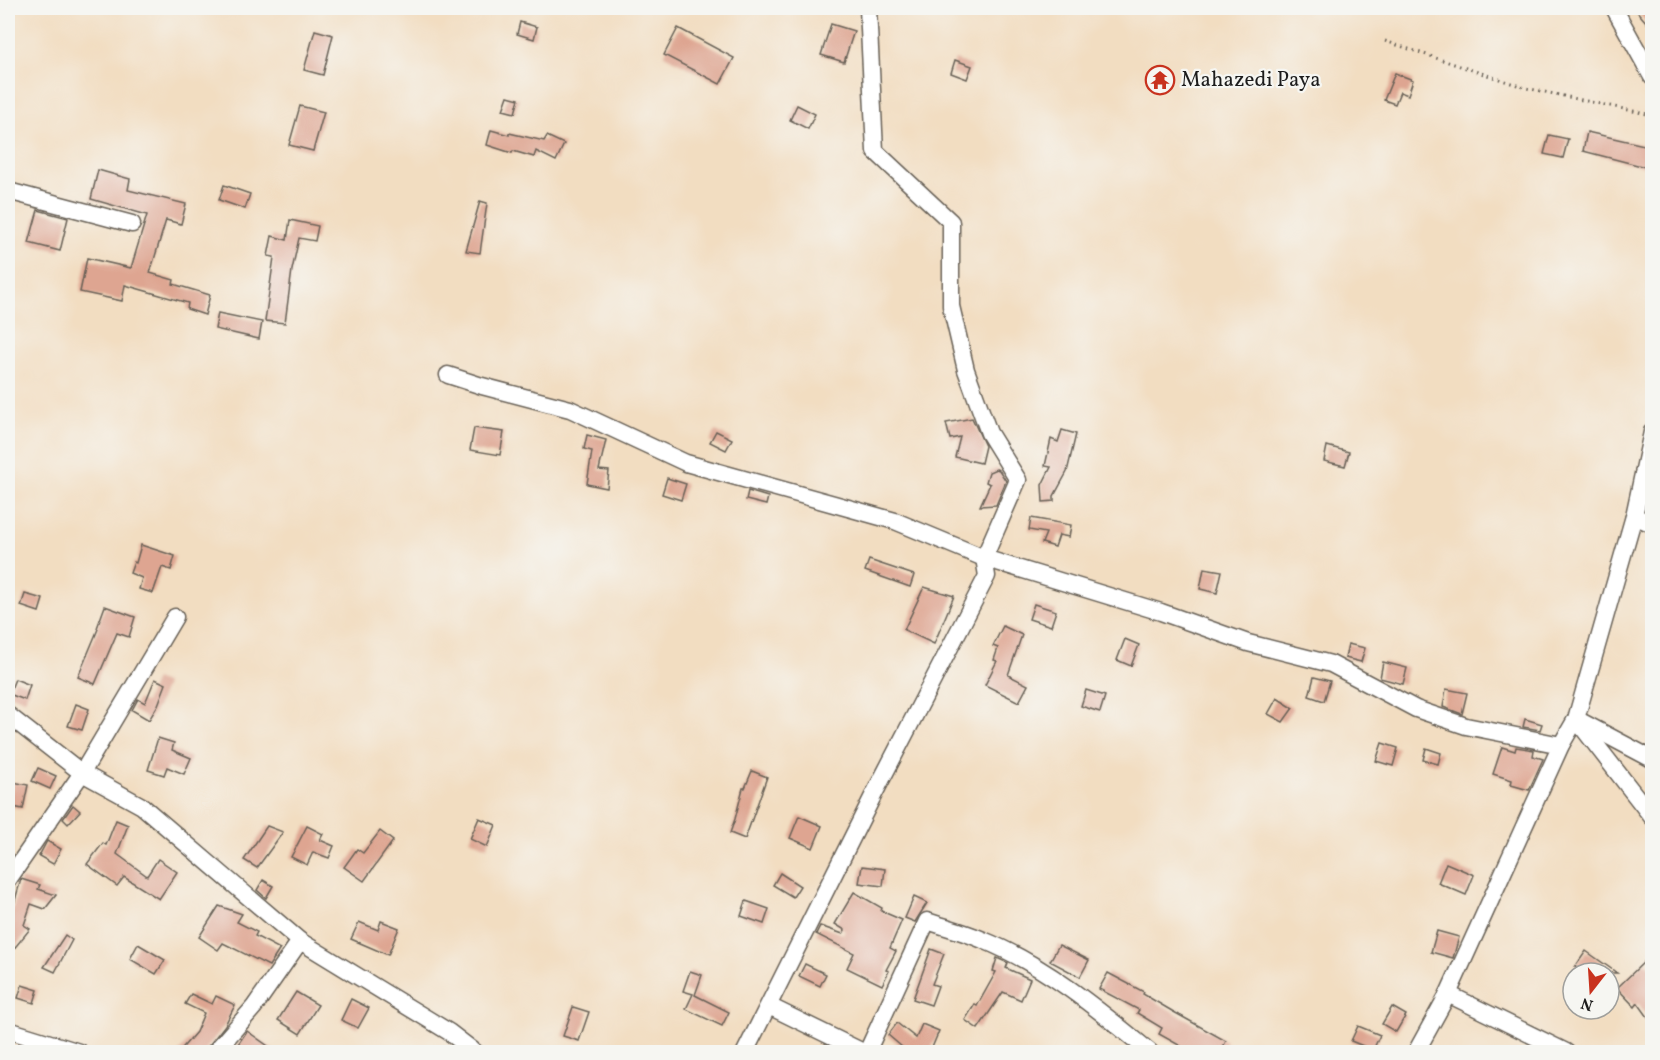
<svg xmlns="http://www.w3.org/2000/svg" width="1660" height="1060" viewBox="0 0 1660 1060" font-family="Vollkorn,serif">
<style>
.building{fill:#dea591}
.lines{fill:none;stroke-linecap:round;stroke-linejoin:round}
.minor-casing{stroke:#676056;stroke-width:19}
.path{stroke:#676056;stroke-width:3;stroke-dasharray:1.5 4.5;stroke-linecap:butt}
.minor{stroke:#fff;stroke-width:16}
.labels{text-anchor:middle;dominant-baseline:central;stroke-width:4.5;stroke-linejoin:round;paint-order:stroke}
.poi-label{font-size:21px;fill:#1c1c1c;stroke:#f6f6f2;text-anchor:start}
</style>
<rect width="100%" height="100%" fill="#f6f6f2"/>
<filter id="ink" filterUnits="userSpaceOnUse"><feTurbulence type="fractalNoise" baseFrequency=".0167" numOctaves="2"/><feDisplacementMap in="SourceGraphic" scale="12" xChannelSelector="R" yChannelSelector="G"/><feConvolveMatrix kernelMatrix="1 2 1 2 8 2 1 2 1" color-interpolation-filters="sRGB"/></filter>
<filter id="wash" filterUnits="userSpaceOnUse"><feTurbulence type="fractalNoise" baseFrequency=".008" numOctaves="4" result="noise"/><feDisplacementMap in="SourceGraphic" scale="24" xChannelSelector="R" yChannelSelector="G"/><feGaussianBlur stdDeviation="1.35" result="paint"/><feColorMatrix in="noise" values="0 0 0 0 0 0 0 0 0 0 0 0 0 0 0 0 0 1.4 0 .05"/><feComposite in="paint" operator="in"/></filter>
<g filter="url(#wash)">
<rect width="100%" height="100%" fill="#f2ddc1"/>
<g id="blocks">
<!-- building -->
<g class="building">
<path d="M1634 8H1653V30Z"/>
<path d="M520 22 537 27 534 39 517 34Z"/>
<path d="M831 24 854 31 844 62 821 55Z"/>
<path d="M678 28 734 58 720 84 664 55Z"/>
<path d="M315 30 333 35 323 75 304 70Z"/>
<path d="M955 60 972 66 967 79 951 73Z"/>
<path d="M1395 73 1413 80 1408 95 1400 92 1395 104 1384 100Z"/>
<path d="M508 96 519 99 515 113 503 110Z"/>
<path d="M797 105 815 114 808 129 790 120Z"/>
<path d="M300 106 324 112 313 151 289 145Z"/>
<path d="M491 130 509 135V133L544 141 547 136 564 144 556 161 536 151 534 157 513 151 512 153 487 145Z"/>
<path d="M1587 132 1653 147V169L1583 151Z"/>
<path d="M1549 135 1568 139 1563 158 1544 154Z"/>
<path d="M98 170 130 179 128 190 186 204 181 224 166 220 150 273 174 280 173 284 210 295 205 315 187 309 188 303 125 285 122 301 80 292 87 258 131 268 147 215 91 199Z"/>
<path d="M224 185 250 194 245 209 219 200Z"/>
<path d="M480 201 487 203 480 253 466 251Z"/>
<path d="M38 210 68 218 60 251 29 243Z"/>
<path d="M290 220 318 226 315 241 299 238 292 270 285 323 265 321 274 257 268 256 272 236 287 240Z"/>
<path d="M218 313 262 322 259 339 215 329Z"/>
<path d="M972 418 985 446 981 463 955 457 960 437 950 439 946 423Z"/>
<path d="M474 428 504 432 500 455 470 450Z"/>
<path d="M1062 430 1076 434 1067 472 1054 496V501L1043 502 1042 485 1051 467 1045 466 1051 439 1058 442Z"/>
<path d="M716 431 732 439 726 450 710 442Z"/>
<path d="M587 435 606 440 599 470 609 471 607 488 587 484 592 451 584 449Z"/>
<path d="M1327 446 1349 452 1345 466 1324 461Z"/>
<path d="M996 469 999 470 1006 481 996 505 980 506 990 484 986 482 989 472Z"/>
<path d="M667 478 686 484 681 500 662 494Z"/>
<path d="M748 491 768 497 766 505 746 500Z"/>
<path d="M1031 518 1071 525 1069 537 1059 535 1055 547 1042 543 1046 533 1029 530Z"/>
<path d="M141 545 175 556 171 570 162 567 153 593 139 589 142 578 130 573 134 562 136 563Z"/>
<path d="M869 560 914 575 910 587 865 571Z"/>
<path d="M1204 568 1222 571 1217 593 1200 589Z"/>
<path d="M924 587 954 596 934 644 904 630Z"/>
<path d="M25 594 43 599 39 612 21 606Z"/>
<path d="M1034 604 1056 611 1051 626 1029 619Z"/>
<path d="M105 606 135 617 129 637 117 633 95 684 78 677 98 629 97 628Z"/>
<path d="M1003 626 1022 635 1008 675 1028 685 1019 702 985 685 997 661 994 660 998 648 993 646Z"/>
<path d="M1125 639 1139 645 1131 666 1117 660Z"/>
<path d="M1348 644 1365 648 1361 662 1345 658Z"/>
<path d="M1383 662 1407 668 1403 684 1380 678Z"/>
<path d="M1314 677 1330 681 1324 701 1309 696Z"/>
<path d="M15 679 30 685 25 700 9 694Z"/>
<path d="M155 679 166 684 158 705 149 720 132 710 138 699 145 703Z"/>
<path d="M1446 689 1467 693 1462 714 1443 707Z"/>
<path d="M1086 690 1105 696 1100 712 1081 706Z"/>
<path d="M1277 698 1293 708 1283 722 1268 714Z"/>
<path d="M76 704 89 709 82 730 68 726Z"/>
<path d="M1525 719 1542 724 1540 730 1523 727Z"/>
<path d="M158 738 174 743 172 750 191 758 184 774 167 767 164 775 148 770Z"/>
<path d="M1382 743 1398 748 1393 766 1376 761Z"/>
<path d="M1502 747 1515 751 1516 747 1534 750 1533 756 1543 759 1529 790 1511 785 1512 780 1493 774Z"/>
<path d="M1426 748 1441 753 1438 764 1423 760Z"/>
<path d="M38 768 56 776 50 789 32 781Z"/>
<path d="M752 771 767 777 745 839 730 833 735 819 743 788H745Z"/>
<path d="M13 782 28 785 23 809 8 806Z"/>
<path d="M73 805 80 811 68 824 63 819Z"/>
<path d="M799 816 822 826 813 848 790 838Z"/>
<path d="M479 818 496 825 487 847 470 839Z"/>
<path d="M116 820 128 825 117 854 147 876 158 859 177 872 159 899 124 877 117 886 87 864 103 843 106 845Z"/>
<path d="M267 826 283 832 257 868 244 860Z"/>
<path d="M307 826 323 834 320 840 334 846 329 858 313 852 307 865 291 857Z"/>
<path d="M380 831 393 841 364 881 344 867 357 849 363 853Z"/>
<path d="M47 841 61 849 53 864 39 856Z"/>
<path d="M1446 863 1474 875 1466 895 1438 883Z"/>
<path d="M862 866 885 869 883 886 859 883Z"/>
<path d="M780 873 800 886 793 897 773 885Z"/>
<path d="M21 879 40 885 38 889 56 895 45 909 31 904 24 925 30 929 8 956V925Z"/>
<path d="M263 880 273 886 266 898 257 890Z"/>
<path d="M854 892 882 908 881 911 902 920 890 948 896 951 886 970 889 971 882 985 847 968 854 953 816 934 820 926 843 934 845 930 835 924Z"/>
<path d="M914 897 927 903 915 922 905 918Z"/>
<path d="M746 901 769 909 764 924 741 916Z"/>
<path d="M219 906 242 914 237 922 257 932 255 936 280 949 269 966 223 943 218 950 199 937Z"/>
<path d="M381 921 399 928 388 955 351 939 359 922 378 930Z"/>
<path d="M1437 931 1459 937 1453 958 1431 952Z"/>
<path d="M65 935 72 940 55 972 44 967Z"/>
<path d="M138 944 165 960 156 974 130 959Z"/>
<path d="M1059 945 1089 960 1080 977 1050 961Z"/>
<path d="M931 949 944 954 932 984 938 986 931 1005 913 999Z"/>
<path d="M1586 951 1617 973H1583L1575 967Z"/>
<path d="M997 958 1008 963 1006 968 1030 979 1021 1000 1003 992 978 1029 965 1020 975 1004 977 1006 996 972 993 971Z"/>
<path d="M1645 961 1653 969V1024L1638 1003 1635 1007 1617 988Z"/>
<path d="M805 964 826 974 820 986 799 976Z"/>
<path d="M690 971 702 975 695 995 729 1012 722 1026 686 1009 693 994 683 991Z"/>
<path d="M1108 973 1144 992 1143 994 1172 1011 1226 1041 1220 1053H1193L1159 1034 1162 1028 1137 1013 1139 1010 1099 989Z"/>
<path d="M22 985 38 990 34 1003 18 998Z"/>
<path d="M296 992 318 1005 300 1034 278 1020Z"/>
<path d="M191 994 212 1004 216 996 235 1005 225 1025 203 1053H178L196 1032 204 1013 185 1004Z"/>
<path d="M351 999 369 1008 358 1028 341 1020Z"/>
<path d="M573 1007 589 1012 579 1041 563 1036Z"/>
<path d="M1392 1007 1406 1015 1396 1032 1382 1024Z"/>
<path d="M897 1023 916 1038 922 1024 939 1031 931 1050 934 1053H909L888 1035Z"/>
<path d="M1358 1026 1380 1035 1373 1050 1351 1041Z"/>
<path d="M247 1031 278 1053H232Z"/>
</g>
</g>
</g>
<g filter="url(#ink)">
<use href="#blocks" fill-opacity="0" stroke="#676056" stroke-width="1.5"/>
<g class="lines">
<!-- minor casing -->
<g class="minor-casing">
<g id="minor">
<path d="M1614 8 1652 77"/>
<path d="M8 191 132 224"/>
<path d="M448 375 482 386 570 409 686 463 895 521 984 558 1161 612 1248 643 1331 664 1416 709 1466 726 1561 745"/>
<path d="M1634 516 1652 524"/>
<path d="M8 715 82 773 142 806 300 941 449 1032 475 1052"/>
<path d="M1576 719 1652 817"/>
<path d="M1582 722 1652 759"/>
<path d="M8 880 82 773 175 617"/>
<path d="M1448 994 1566 1052"/>
<path d="M769 1006 863 1052"/>
<path d="M8 1030 79 1052"/>
<path d="M215 1052 254 1007 300 941"/>
<path d="M745 1052 873 796 987 576 984 558 1018 480 989 433 966 370 951 306V222L875 151 868 8"/>
<path d="M867 1052 927 921C945 927 965 932 983 940 1045 965 1099 1010 1150 1052"/>
<path d="M1416 1052 1448 994 1561 745 1576 719 1634 516 1652 432"/>
</g>
</g>
<!-- path -->
<path class="path" d="M1385 41 1526 88 1652 115"/>
<!-- minor -->
<use href="#minor" class="minor"/>
</g>
</g>
<!-- icons -->
<defs>
<g id="temple-ring" transform="scale(1.5)"><circle r="9.5" fill="#f6f6f2" stroke="#c8321e" stroke-width="1.5"/><path d="M0-6L5-2H3V0L6.5 2.5H4V6H1.5V3h-3V6H-4V2.5H-6.5L-3 0V-2H-5Z" fill="#c8321e"/></g>
</defs>
<g fill-rule="evenodd">
<use href="#temple-ring" x="1160" y="80"/>
</g>
<g class="labels">
<!-- poi labels -->
<g class="poi-label">
<text x="1181" y="80">Mahazedi Paya</text>
</g>
</g>
<!-- margin -->
<rect width="1660" height="1060" fill="none" stroke="#f6f6f2" stroke-width="30"/>
<!-- north arrow -->
<g transform="translate(1591 991) rotate(197)"><circle r="28" fill="#f6f6f2" stroke="#9f9f9c" stroke-width="1.5"/>
<path d="M0-4.5L10 22L0 15L-10 22Z" fill="#c8321e"/>
<text y="-9" font-size="16" font-weight="bold" text-anchor="middle" fill="#1c1c1c">N</text>
</g>
</svg>
